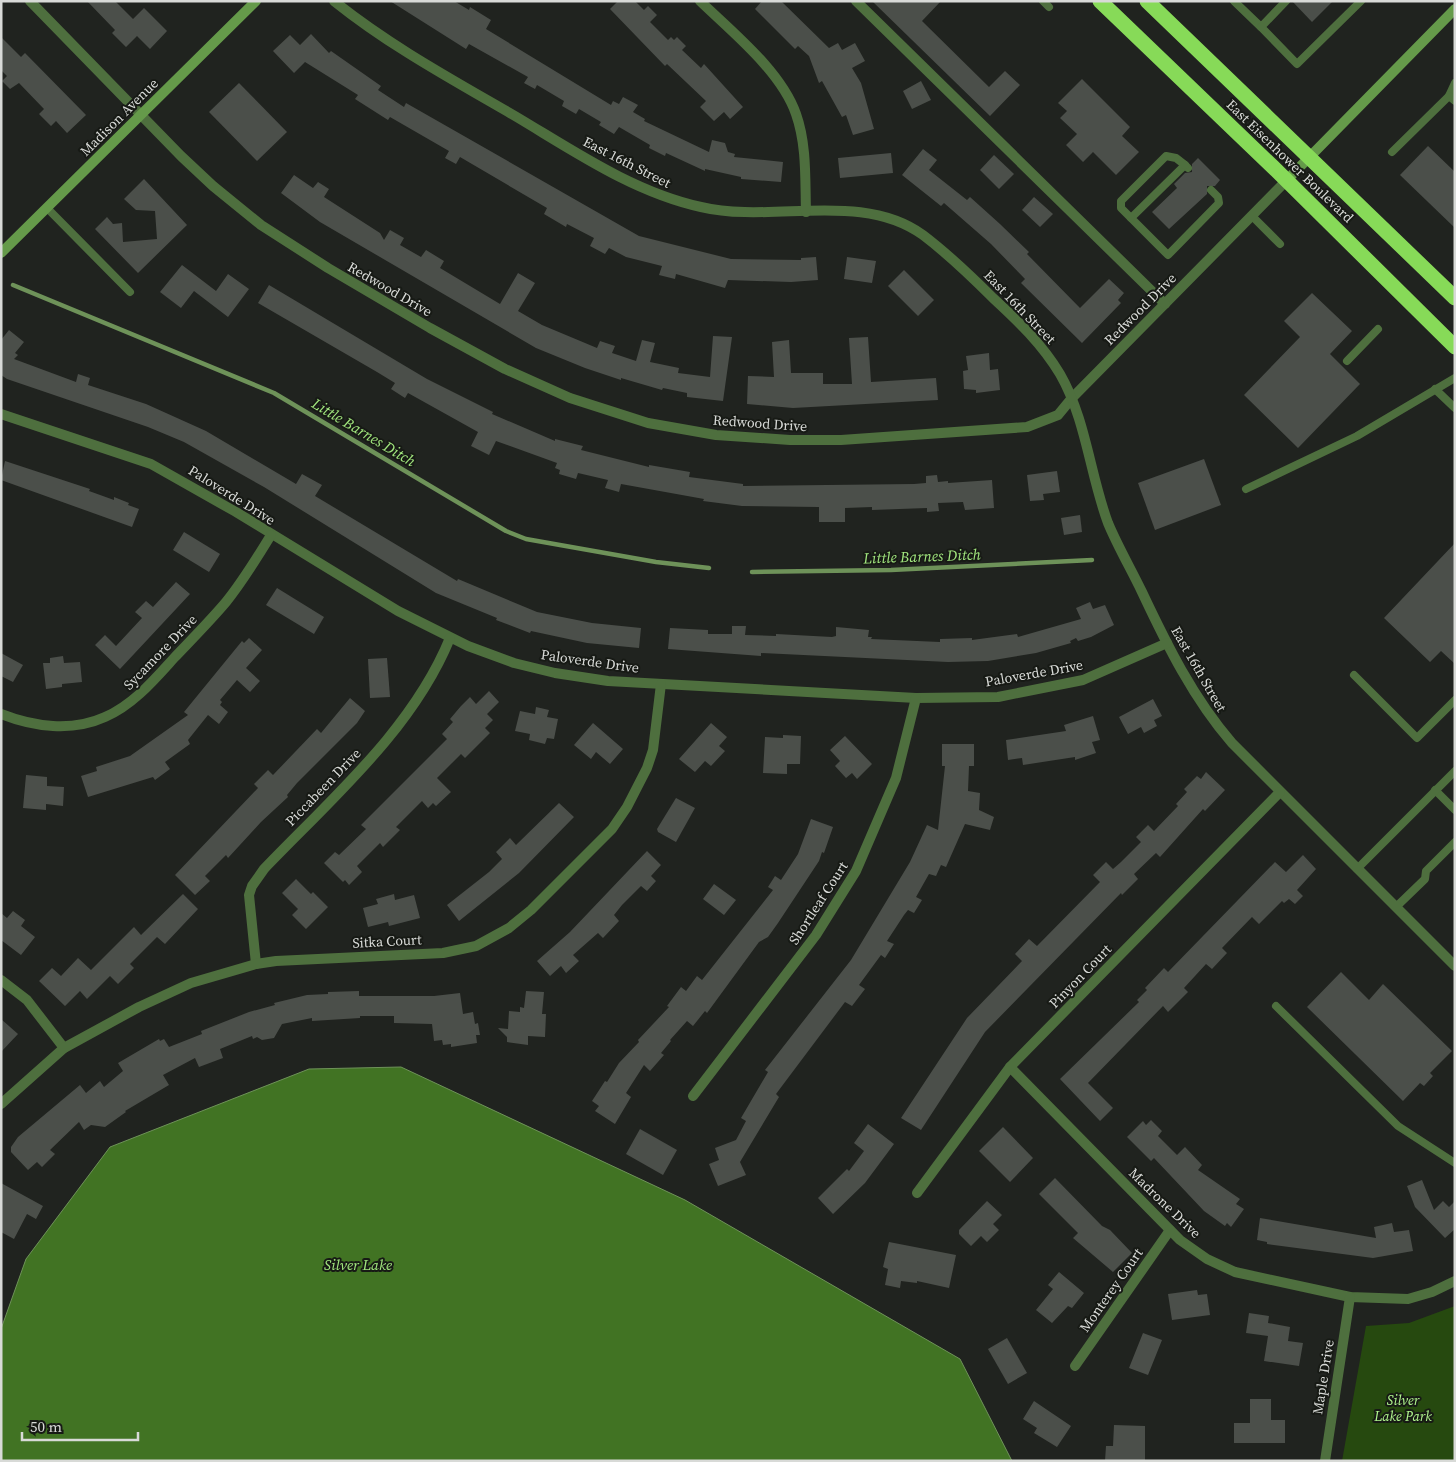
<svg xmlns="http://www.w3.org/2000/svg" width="1456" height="1462" viewBox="0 0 1456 1462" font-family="'Source Serif 4',serif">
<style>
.green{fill:#26490f}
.water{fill:#417323;stroke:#6e9259}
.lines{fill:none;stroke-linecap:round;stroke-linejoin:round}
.stream{stroke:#6e9259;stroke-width:4.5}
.building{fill:#4b4f4a}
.lane{stroke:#4e6f3e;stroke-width:8}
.street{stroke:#4e6f3e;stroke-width:10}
.secondary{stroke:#659a4a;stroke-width:10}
.highway{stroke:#87da58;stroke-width:15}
.labels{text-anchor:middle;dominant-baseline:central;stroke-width:4;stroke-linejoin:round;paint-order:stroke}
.street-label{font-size:14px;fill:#d8dad7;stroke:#171a15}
.park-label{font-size:14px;font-style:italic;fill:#b1f78e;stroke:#171a15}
.water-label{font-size:15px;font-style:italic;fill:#a1e67e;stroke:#171a15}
</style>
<rect width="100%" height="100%" fill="#20231f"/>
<!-- green -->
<path class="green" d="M1455 1306V1461H1342L1366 1326 1409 1323Z"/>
<!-- water -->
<path class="water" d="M401 1067 685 1200 960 1359 1012 1461H1V1329L26 1259 110 1147 309 1069Z"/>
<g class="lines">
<!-- stream -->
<g class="stream">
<path d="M13 285 274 393 506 531 526 539 656 562 709 568"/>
<path d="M752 572 891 570 1092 560"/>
</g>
</g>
<!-- building -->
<g class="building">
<path d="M87 1H115L133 19 144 8 167 31 150 49 137 36 126 47 112 33 115 30Z"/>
<path d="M390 1H454L469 10 470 7 491 20 486 29 611 105 613 101 619 104 623 97 638 105 633 112 645 119 644 121 709 152 712 140 725 143 728 152 735 154 734 157 783 162 781 182 741 179V177L705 169V171L666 153 665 156 649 148 650 145 619 127 614 134 599 125 601 122 579 109 576 114 562 106 564 101 537 85 535 89 524 83 528 77 469 44 466 49Z"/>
<path d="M618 1H635L644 10 648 6 657 15 650 22 668 40 671 37 674 40 677 37 686 46 682 50 701 68 704 64 743 107 730 119 724 112 714 121 700 107 706 101 667 64 665 66 610 9Z"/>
<path d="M762 1H781L829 48 838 43 842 50 855 43 865 61 852 68 861 83 874 129 853 135 846 115 842 117 822 81 819 83 809 56 798 46 795 49 755 9Z"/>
<path d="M872 1H941L922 21 989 87 1005 71 1020 85 990 116Z"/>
<path d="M1292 1H1333L1312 22Z"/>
<path d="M311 34 329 53 331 51 381 86 378 90 404 107 406 103 639 236 731 259 801 260V258L816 257 818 280 791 282 728 280 725 288 676 274 675 279 659 275 662 266 626 257 609 248 605 254 590 246 594 238 567 224 566 227 544 214 547 208 460 157 456 164 445 158 449 151 390 117 388 120 355 99 358 95 305 62 294 73 273 51 290 35 300 45Z"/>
<path d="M1 37 21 57 25 53 86 115 67 133 56 121 51 126 39 114 44 109 19 83 10 89 2 81 7 76 1 70Z"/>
<path d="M1082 79 1130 127 1122 136 1139 152 1116 175 1093 152 1083 162 1066 145 1077 134 1060 118 1067 111 1058 103Z"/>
<path d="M921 81 931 100 912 109 903 91Z"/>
<path d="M239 83 287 132 257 161 209 112Z"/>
<path d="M1428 146 1455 172V228L1400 175Z"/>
<path d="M923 149 937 160 929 170 967 200 970 197 1000 224 1029 252 1027 254 1080 308 1109 279 1124 293 1118 300 1121 303 1082 343 1021 283 1025 279 991 244 944 203 941 206 902 175Z"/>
<path d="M891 153 893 173 840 178 838 158Z"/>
<path d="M994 155 1014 174 999 189 980 170Z"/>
<path d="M1198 158 1220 180 1215 186H1207V194L1169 229 1152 212 1177 188 1174 184 1185 173 1192 172V164Z"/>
<path d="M294 175 313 188 318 182 329 189 324 197 380 233 384 240 390 230 404 238 400 245 421 257 426 250 444 261 440 268 500 304 518 273 535 283 518 311 542 325 597 348 600 341 615 346 612 353 636 361 642 340 655 343 650 362 679 368 678 373 710 377 713 336 732 337 723 401 687 397V393L663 388 662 390 621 378V380L585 368 536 348 320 222 281 193Z"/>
<path d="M144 179 187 225 138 273 95 229 107 217 113 224 122 223 123 242 157 239 155 211 136 210 124 199Z"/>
<path d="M1034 197 1053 214 1040 227 1022 210Z"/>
<path d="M847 257 876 261 872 283 844 279Z"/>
<path d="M182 265 216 291 228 274 249 289 228 317 194 291 181 308 160 292Z"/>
<path d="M904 270 934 300 918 316 888 286Z"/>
<path d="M269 285 427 379 493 412 492 414 555 441V439L583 446 581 450 649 467V465L690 472 689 477 743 484V486L914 484 926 483V476L937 475 938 482 948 481V483L992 480 994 508 965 510 963 502 938 503 939 511 927 512V508L872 510V507L845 508V522H819V507L742 506 703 501 704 499 621 484 619 492 605 488 608 480 578 473 576 479 559 474 560 470 555 468 557 463 496 441 489 455 471 446 478 432 408 393 405 398 391 389 395 383 377 372 258 303Z"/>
<path d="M1312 293 1352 331 1330 354 1360 384 1298 448 1244 395 1300 337 1284 321Z"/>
<path d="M9 330 24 342 15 353 18 355 14 359 76 382 78 374 90 378 88 385 146 404 206 431 296 484 302 474 322 485 315 496 457 581 458 579 537 612 592 623 641 628 639 648 587 643 531 631 530 633 496 620 497 618 436 593 264 487 184 442 148 427 7 379 1 375V340Z"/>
<path d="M868 337 871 382 936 378 938 400 793 408 747 404 748 376 774 377 772 342 789 340 791 373H823V384H852L849 338Z"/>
<path d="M989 353 990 370 998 369 1000 390 976 393V390L964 389 963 371 968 370 966 356Z"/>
<path d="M1204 459 1221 505 1155 530 1138 483Z"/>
<path d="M5 461 90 489 89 491 114 500V497L129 503 128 505 139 509 132 527 1 480Z"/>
<path d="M1057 471 1060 492 1043 494 1044 500 1030 501 1027 475Z"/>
<path d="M1080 515 1082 532 1064 535 1061 518Z"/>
<path d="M184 532 220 554 209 572 173 550Z"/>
<path d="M1455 543V664L1441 651 1430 662 1384 618Z"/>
<path d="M176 582 190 594 120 669 95 645 105 635 116 646 142 618 135 612 146 601 153 607Z"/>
<path d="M277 588 324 617 314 634 266 605Z"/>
<path d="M1090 602 1093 609 1105 605 1114 625 1091 637 1078 641 1076 638 1070 641 1071 643 1036 653 988 661 948 662 761 653V656L668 649 670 628 708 630V634H732V626H746L745 635 776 636V634L832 637 836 636V627L869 630 868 637H872L871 639 940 642V639L972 638V640L1017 634 1018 637 1081 619 1076 608Z"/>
<path d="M249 638 262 650 246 668 260 681 250 692 237 680 220 700 222 702 220 705 228 712 219 724 208 715 188 740 190 744 165 762 170 769 155 780 153 777 88 797 81 776 97 771 96 767 130 756 188 715 184 712 242 641 244 643Z"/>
<path d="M1 653 23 665 13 682 1 676Z"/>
<path d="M63 656 64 663 80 662 82 682 62 684V687L46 689 43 663H50V658Z"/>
<path d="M387 658 390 697 370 698 368 659Z"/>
<path d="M489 691 499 702 487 714 493 720 485 728 490 733 465 758 461 754 437 778 451 792 436 806 433 803 428 808 422 801 396 827 400 830 383 847 380 843 357 866 362 872 349 885 345 880 343 882 324 863 335 852 339 855 366 829 361 825 447 739 442 734 453 722 450 719 461 706 470 697 476 704Z"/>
<path d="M350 698 365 711 357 723 297 783 287 795 288 797 261 822 228 858 226 855 205 876 210 881 195 895 175 875 258 788 254 784 268 770 273 775 317 729 321 733Z"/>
<path d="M1153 699 1162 716 1154 720 1157 726 1144 733 1141 727 1128 734 1119 717Z"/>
<path d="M536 707 549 710 547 717 558 719 554 739 547 738 545 744 529 740 530 734 515 731 520 711 535 714Z"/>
<path d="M1093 716 1100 740 1092 742 1096 753 1075 760V757L1023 765 1022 758 1008 760 1006 740 1066 731 1064 725Z"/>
<path d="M593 723 623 749 610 764 596 752 591 759 574 745Z"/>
<path d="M711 723 727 737 719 746 725 751 711 766 705 761 695 772 679 759Z"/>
<path d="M783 735 801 736 800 764H787V774L763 773 765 737 783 738Z"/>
<path d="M845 736 872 764 857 779 852 773 846 778 835 766 840 761 830 750Z"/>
<path d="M942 744H974V766H969L968 791 980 793 979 810 994 817 990 830 965 824 946 867 941 865 936 876 929 874 916 897 922 900 914 913 908 910 904 915 887 941 894 944 885 958 881 955 859 985 865 989 852 1006 845 1002 776 1094 779 1097 740 1162 746 1175 718 1186 709 1164 719 1160 715 1148 736 1140 746 1121 741 1118 768 1072 765 1070 851 960 910 862 927 825 938 830 945 766H942Z"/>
<path d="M1206 772 1225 790 1205 811 1203 809 1160 857 1156 853 1134 874 1138 879 1122 895 1121 893 985 1032 921 1130 901 1118 967 1018 1022 961 1015 954 1029 939 1037 946 1100 882 1093 875 1106 862 1113 869 1121 862 1141 842 1136 837 1148 825 1154 831 1178 806 1176 804 1187 792 1184 789 1197 776 1201 779Z"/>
<path d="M26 775 47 777V786L64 787 63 806 46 804V810L23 808Z"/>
<path d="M676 798 695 808 676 842 658 832 657 829Z"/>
<path d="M559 803 574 817 519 873 459 921 447 905 489 872 502 859 496 852 510 838 516 845Z"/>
<path d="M811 819 833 827 824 853 822 852 819 861 778 923 768 937 759 942 707 1013 705 1011 693 1026 687 1021 670 1040 671 1041 661 1053 664 1055 650 1071 644 1065 626 1093 631 1097 615 1124 595 1111 599 1106 592 1101 605 1081 607 1082 619 1063 639 1042 638 1040 669 1007 667 1006 681 987 686 991 697 976 702 980 773 890 768 887 775 876 781 880 798 854Z"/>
<path d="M647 851 661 865 651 876 656 881 647 891 641 886 622 905 614 915 619 921 603 938 598 933 573 955 579 961 566 973 561 966 550 976 537 961 570 932Z"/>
<path d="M1303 855 1316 869 1297 890 1303 896 1295 904 1289 899 1284 903 1282 901 1259 924 1252 917 1222 948 1227 953 1212 969 1206 964 1184 988 1188 992 1168 1012 1163 1006 1088 1083 1113 1108 1100 1121 1060 1079 1139 1002 1137 1000 1147 990 1145 988 1164 968 1168 972 1275 862 1286 872Z"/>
<path d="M296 879 311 894 313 892 328 907 306 929 292 915 298 909 282 893Z"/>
<path d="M714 884 736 900 724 915 703 899Z"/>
<path d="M183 894 198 909 165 944 157 937 130 964 134 968 118 984 110 976 87 999 80 991 65 1006 39 981 52 968 61 976 78 958 91 970 134 927 141 935Z"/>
<path d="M394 894 395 900 414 895 420 918 389 926 388 922 368 927 363 908 378 904 376 899Z"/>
<path d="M13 911 25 920 21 926 35 937 21 955 1 940V913L7 918Z"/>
<path d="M1341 972 1369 1000 1383 984 1452 1051 1430 1073 1433 1076 1424 1086 1420 1083 1403 1101 1307 1007Z"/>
<path d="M359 991V996H434L460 993 463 1014 473 1012 475 1024 478 1023 480 1035H476L477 1043 451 1047V1044L443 1045 442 1040 434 1041 432 1024 394 1023V1016H360V1018L312 1021V1018L282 1024 274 1038 262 1040 257 1037 253 1039 252 1036 220 1049 223 1058 199 1067 195 1058 163 1075 169 1085 125 1111 126 1112 105 1127 91 1125 84 1130 79 1122 50 1150 55 1154 42 1167 37 1162 28 1170 11 1152V1147L18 1137 80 1085 86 1093 100 1081 104 1087 123 1071 118 1063 159 1039 160 1041 164 1039 169 1047 202 1034 201 1031 249 1012 275 1005 274 1003 307 995 328 994V992Z"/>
<path d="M526 991 544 992 542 1014H546L545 1037 528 1036V1045L507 1042V1037L498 1028 508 1029 509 1011 520 1012V1007L524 1008Z"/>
<path d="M1 1019 18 1034 1 1052Z"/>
<path d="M1151 1120 1162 1131 1158 1136 1177 1155 1185 1147 1202 1165 1198 1170 1240 1199 1236 1204 1244 1209 1231 1227 1227 1223 1225 1226 1204 1211 1154 1158 1151 1161 1127 1137 1143 1121 1146 1125Z"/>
<path d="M868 1124 894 1144 865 1183 833 1214 818 1198 847 1169 849 1171 864 1151 854 1143Z"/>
<path d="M1003 1127 1033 1158 1010 1182 979 1151Z"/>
<path d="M640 1129 677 1150 663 1175 626 1154Z"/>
<path d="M1055 1178 1102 1226 1110 1230 1132 1253 1113 1272 1073 1238 1078 1233 1039 1194Z"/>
<path d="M1422 1180 1434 1210 1443 1201 1449 1207 1455 1201V1229L1445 1238 1415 1207 1407 1186Z"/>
<path d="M1 1183 43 1206 36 1219 27 1214 14 1239 1 1232Z"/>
<path d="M987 1201 1002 1215 993 1224 999 1230 987 1242 981 1236 971 1246 959 1234V1230Z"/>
<path d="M1260 1218 1376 1238 1374 1227 1392 1223 1394 1232 1409 1230 1413 1251 1373 1258 1267 1244V1242L1257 1240Z"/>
<path d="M889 1242 956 1255 949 1288 917 1281V1283L901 1281 900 1288 885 1285 888 1269 883 1267Z"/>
<path d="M1059 1272 1084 1293 1072 1308 1068 1306 1052 1323 1036 1310 1053 1289 1048 1285Z"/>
<path d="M1197 1290 1198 1295 1207 1294 1210 1315 1172 1320 1168 1294Z"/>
<path d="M1249 1313 1269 1316 1268 1323 1290 1327 1288 1341 1303 1343 1299 1366 1264 1361 1268 1336 1246 1333Z"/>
<path d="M1143 1333 1162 1340 1148 1375 1129 1368Z"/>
<path d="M1007 1338 1027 1373 1008 1384 988 1349Z"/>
<path d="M1250 1399H1271V1420H1285V1443H1234V1423H1250Z"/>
<path d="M1034 1401 1071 1426 1057 1447 1034 1433 1037 1428 1023 1419Z"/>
<path d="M1114 1425 1145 1426V1461H1105L1106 1446H1113Z"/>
</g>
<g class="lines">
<!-- lane -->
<g class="lane">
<path d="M1043 1 1049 7"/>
<path d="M1234 1 1261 27"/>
<path d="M1286 1 1261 27 1297 64 1361 1"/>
<path d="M1449 96 1455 83"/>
<path d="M1392 152 1449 96 1455 101"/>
<path d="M1188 168 1185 165 1131 218 1168 255 1219 203 1218 197 1211 190"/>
<path d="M47 208 130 292"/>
<path d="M1252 216 1280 244"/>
<path d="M1131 218 1121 208V201L1166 156 1176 158 1185 165"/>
<path d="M1347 361 1378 329"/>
<path d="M1435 389 1455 408"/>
<path d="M1246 489 1357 436 1455 378"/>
<path d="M1354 675 1417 738 1455 700"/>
<path d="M1435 790 1455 810"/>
<path d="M1357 869 1455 771"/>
<path d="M1396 907 1425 879 1426 871 1455 842"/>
<path d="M1276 1006 1398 1126 1455 1163"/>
</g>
<!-- street -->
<g class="street">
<path d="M30 1 181 156 213 186 261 225 328 268 430 328 505 369 570 398 648 423 716 435 790 440H841L1027 427 1058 415 1072 398 1287 180"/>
<path d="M334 1C390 46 453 80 515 116 574 151 633 192 701 207 773 224 861 190 923 235 948 254 971 276 993 298 1018 321 1042 344 1060 374 1086 419 1090 475 1108 523 1118 547 1131 569 1142 592 1167 645 1193 698 1232 743L1455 966"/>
<path d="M700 1C732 32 781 71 796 114 807 145 805 180 806 212"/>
<path d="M856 1 1165 304"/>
<path d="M1 414 151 464 236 512 398 611 468 646 514 663 555 673 608 681 916 698 998 697 1083 680 1167 643"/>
<path d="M1 714C34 727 72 732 105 717 133 705 154 680 174 658 192 639 210 621 226 602 243 581 257 558 271 535"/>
<path d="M256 964 249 895 252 886 264 869C332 798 413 729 450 638"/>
<path d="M1 980 27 1000 64 1048"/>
<path d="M1010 1067 1180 1240 1207 1259 1235 1272 1350 1297 1408 1299 1432 1292 1455 1281"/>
<path d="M693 1096 816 935 856 871 896 778 916 698"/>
<path d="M1 1104 64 1048 139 1007 191 983 256 964 276 961 443 953 476 946 509 928 531 910 612 829 627 807 647 768 653 750 661 684"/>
<path d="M917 1193 1010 1067 1280 792"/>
<path d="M1075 1366 1170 1230"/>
<path d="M1325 1461 1350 1297"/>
</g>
<!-- secondary -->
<g class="secondary">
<path d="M1287 180 1455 9"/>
<path d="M1 253 256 1"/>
</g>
<!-- highway -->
<g class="highway">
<path d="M1100 1 1273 167 1455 347"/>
<path d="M1147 1 1455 298"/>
</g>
</g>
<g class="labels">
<!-- street labels -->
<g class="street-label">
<text transform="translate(119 117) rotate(-45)">Madison Avenue</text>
<text transform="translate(1290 161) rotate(44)">East Eisenhower Boulevard</text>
<text transform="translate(627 162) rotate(27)">East 16th Street</text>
<text transform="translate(390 289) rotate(30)">Redwood Drive</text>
<text transform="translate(1020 307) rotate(46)">East 16th Street</text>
<text transform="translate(1140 309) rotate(-45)">Redwood Drive</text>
<text transform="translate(760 423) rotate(4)">Redwood Drive</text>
<text transform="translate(232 495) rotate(32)">Paloverde Drive</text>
<text transform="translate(160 652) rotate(-46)">Sycamore Drive</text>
<text transform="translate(590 661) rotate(8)">Paloverde Drive</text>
<text transform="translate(1199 669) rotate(60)">East 16th Street</text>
<text transform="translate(1034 673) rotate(-10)">Paloverde Drive</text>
<text transform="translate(323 787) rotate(-46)">Piccabeen Drive</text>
<text transform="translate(818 903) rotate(-57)">Shortleaf Court</text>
<text transform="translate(387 941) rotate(-3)">Sitka Court</text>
<text transform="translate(1080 976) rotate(-46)">Pinyon Court</text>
<text transform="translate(1165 1203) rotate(44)">Madrone Drive</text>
<text transform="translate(1111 1290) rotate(-55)">Monterey Court</text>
<text transform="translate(1323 1377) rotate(-81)">Maple Drive</text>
</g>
<!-- park labels -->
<g class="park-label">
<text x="1403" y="1400">Silver<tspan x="1403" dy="16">Lake Park</tspan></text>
</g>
<!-- water labels -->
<g class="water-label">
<text transform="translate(364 432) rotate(31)">Little Barnes Ditch</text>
<text transform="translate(922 556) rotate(-2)">Little Barnes Ditch</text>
<text x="358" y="1264">Silver Lake</text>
</g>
</g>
<!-- border -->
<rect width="1456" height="1462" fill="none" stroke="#d8dad7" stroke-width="5"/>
<!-- scale -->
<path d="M22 1432v8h116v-8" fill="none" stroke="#d8dad7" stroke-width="2.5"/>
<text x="30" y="1432" font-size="15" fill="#d8dad7" stroke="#171a15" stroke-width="4" paint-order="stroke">50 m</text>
</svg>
